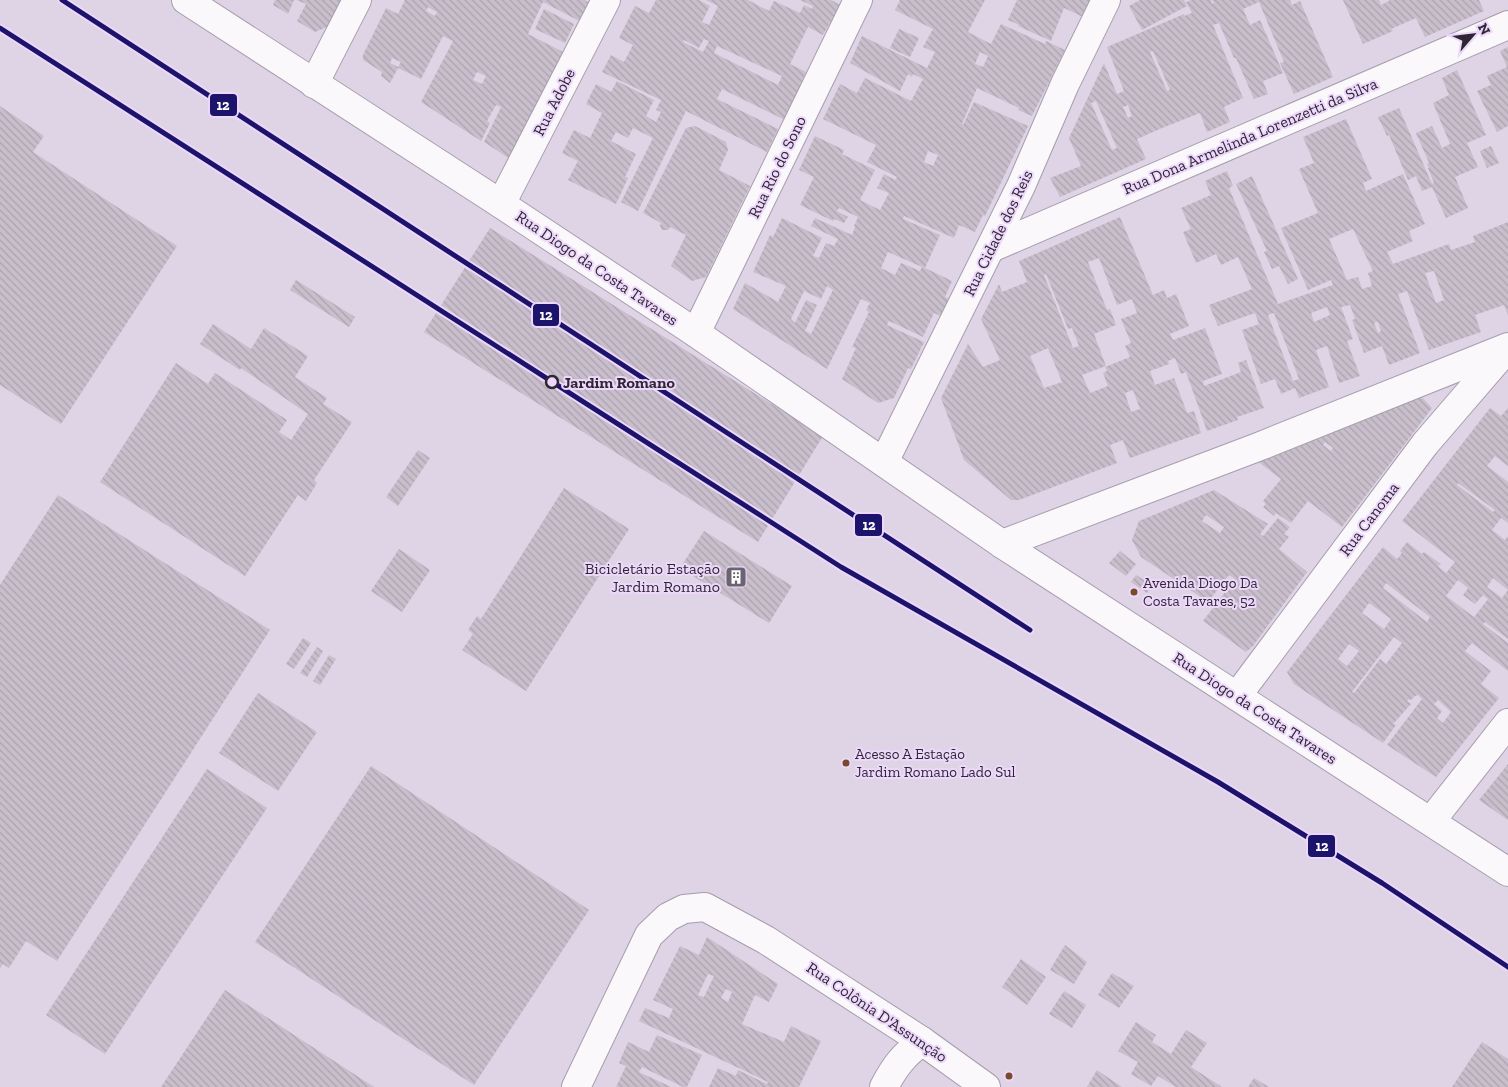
<svg xmlns="http://www.w3.org/2000/svg" width="1508" height="1087" viewBox="0 0 1508 1087" font-family="'Zilla Slab',serif">
<style>
.building{fill:url(#building-back-hatch);fill-rule:evenodd}
.lines{fill:none;stroke-linecap:round;stroke-linejoin:round}
.minor-casing{stroke:#a69dac;stroke-width:30}
.tertiary-casing{stroke:#a69dac;stroke-width:30}
.minor{stroke:#faf8fb;stroke-width:28}
.tertiary{stroke:#faf8fb;stroke-width:28}
.rail-1-casing{stroke:#edd8fb;stroke-width:9}
.rail-1{stroke:#1c146b;stroke-width:5}
.stop-dot{fill:#edd8fb;stroke:#2e2633;stroke-width:2.5}
.bus-dot{fill:#7a4b2a;stroke:#edd8fb;stroke-width:2}
.labels{text-anchor:middle;dominant-baseline:central;stroke-width:4;stroke-linejoin:round;paint-order:stroke}
.bus-label{font-size:15px;fill:#2e2633;stroke:#edd8fb;text-anchor:start}
.street-label{font-size:16px;fill:#2e2633;stroke:#edd8fb}
.stop-label{font-size:16px;font-weight:bold;fill:#2e2633;stroke:#edd8fb;text-anchor:start}
.poi-label{font-size:16px;fill:#2e2633;stroke:#edd8fb;text-anchor:end}
.line-badge{stroke:#edd8fb;stroke-width:2}
.badge-label{font-size:14px;text-anchor:middle;font-weight:bold;fill:#fff}
</style>
<defs>
<pattern id="building-back-hatch" width="6" height="6" patternUnits="userSpaceOnUse" patternTransform="scale(1.25)"><rect width="6" height="6" fill="#c9becb"/><path d="M-1 5l2 2M0 0l6 6M5-1l2 2" fill="none" stroke="#ada3af"/></pattern>
</defs>
<rect width="100%" height="100%" fill="#dfd3e6"/>
<!-- building -->
<g class="building">
<path d="M275 0H294L288 14 273 5Z"/>
<path d="M297 0H345L329 26 315 32 297 21 306 4Z"/>
<path d="M405 0H584L594 5 585 24 543 2 528 34 569 55 516 163 484 142 501 107 496 105 487 121 490 123 481 141 421 102 453 41 443 36 421 79 398 68 390 83 381 76 382 72 363 60V55L386 8 398 14ZM428 7 437 12 435 16 426 11ZM392 58 401 62 398 67 390 63ZM477 72 486 76 482 84 473 80Z"/>
<path d="M656 0H699L710 6 702 22 709 25 718 6 706 0H748L769 11 774 1 800 13 804 5 812 9 813 6 800 0H831L840 5 823 35 808 27 790 64 806 72 800 85 804 87 787 121 722 89 717 99 778 129 767 152 686 111 638 211 621 202 653 138 633 128 628 138 616 132 611 141 636 154 625 177 628 178 616 204 568 180 578 161 562 153 574 130 590 138 602 113 586 104 596 84 611 92 617 81 654 100 646 116 656 122 661 112 656 110 661 100 602 72 611 55 624 62 633 45 619 38 635 6 649 13ZM704 39 709 41 703 52 683 42 684 40 699 48ZM717 46 782 76 778 85 714 53Z"/>
<path d="M900 0H985L968 32 991 44 1001 24 1045 44 1046 41 1065 50 1032 116 1018 110 1019 108 977 88 962 124 963 125 974 102 1028 126 985 216 983 215 975 232 959 225 954 238 904 216 903 219 940 235 925 268 952 281 945 297 952 300 943 317 934 313 923 337 889 321 887 325 924 342 911 369 908 368 894 398 878 403 842 379 856 348 852 347 869 312 866 310 870 303 861 299 827 369 733 309 745 283 778 302 786 286 753 272 770 235 773 237 782 218 822 238 813 256 819 258 826 243 834 246 838 239 811 226 815 218 852 235 855 227 854 226 858 217 839 208 837 211 848 217 844 223 834 219 833 221 800 205 814 177 799 170 815 136 844 150 842 154 875 170 860 200 880 210 889 193 877 188 884 174 895 180 897 177 867 162 876 145 823 119 840 84 857 93 865 78 911 101 923 79 913 74 912 77 908 74 900 91 850 63 862 36 927 68 935 52 923 47 933 29 895 10ZM980 52 988 56 983 67 975 64ZM928 151 938 155 933 166 924 162ZM888 252 922 267 920 271 901 263 895 275 881 268ZM827 286 833 290 811 334 805 331 817 305 806 300 795 323 791 319 804 291 821 299Z"/>
<path d="M1017 0H1090L1083 17 1064 8 1051 41 1018 26 1019 25 1008 20Z"/>
<path d="M1140 0H1184L1187 6 1142 30 1129 6Z"/>
<path d="M1191 0H1211L1212 4 1214 3 1212 0H1290L1292 5 1300 1 1333 77 1294 94 1280 63 1284 62 1259 2 1243 9 1250 25 1260 20 1283 73 1263 81 1268 94 1254 99 1236 58H1234L1219 23 1213 25 1243 98 1224 107 1230 122 1207 132 1200 113 1162 128 1137 139 1146 159 1060 197 1050 178 1081 166 1069 138 1104 63 1117 94 1124 91 1107 47 1184 14V16L1192 13 1186 2ZM1153 51 1170 90 1167 91 1150 52ZM1096 101 1117 148 1112 150 1091 103ZM1128 105 1132 116 1128 118 1123 107Z"/>
<path d="M1343 0H1379L1381 5 1389 1V0H1479L1484 11 1425 37 1416 18 1391 29 1393 31 1363 44Z"/>
<path d="M544 9 574 24 565 43 535 29Z"/>
<path d="M899 29 919 38 910 57 890 48Z"/>
<path d="M1508 47V126L1497 132 1477 91 1491 85 1487 76 1507 67 1500 51Z"/>
<path d="M1457 70 1486 135 1467 143 1478 167 1455 177 1468 208 1446 218 1432 187 1422 191 1416 176 1408 180 1389 135 1387 136 1378 117 1399 108 1432 184 1434 183 1428 168H1429L1427 164 1429 163 1416 133 1432 126 1442 148 1450 144 1433 103 1449 95 1442 78Z"/>
<path d="M0 106 44 136 33 152 177 246 61 424 0 385Z"/>
<path d="M1346 119 1372 179 1363 183 1366 191 1403 174 1425 224 1409 231 1413 241 1387 252 1393 264 1449 244 1451 250 1475 242 1473 236 1508 222V315L1504 305 1475 315 1481 332 1429 350 1407 291 1398 294 1420 353 1389 365 1382 346 1364 353 1352 320 1355 319 1350 305 1341 307 1353 339 1347 341 1360 376 1339 383 1327 346 1316 350 1329 387 1299 398 1295 388 1281 394 1275 379 1261 384 1242 330 1259 324 1255 313 1218 326 1209 305 1252 289 1238 257 1221 265 1216 254 1196 263 1183 232 1191 229 1181 208 1211 195 1205 181 1227 171 1233 186 1229 188 1278 304 1333 285 1331 280 1308 290 1281 228 1318 213 1299 169 1314 163 1303 137ZM1353 229 1373 271 1368 273 1372 286 1362 289 1358 277 1347 280 1329 239ZM1434 271 1444 300 1436 303 1425 273ZM1327 307 1330 315 1314 322 1311 313ZM1274 313 1299 379 1293 381 1268 315ZM1378 322 1381 331 1378 333 1374 323Z"/>
<path d="M695 126 726 142 728 150 719 170 750 186 706 277 692 281 671 266 686 235 670 227 668 230H662L660 226 661 223 643 213 686 128Z"/>
<path d="M1491 146 1499 163 1487 168 1480 151Z"/>
<path d="M1252 176 1298 279 1288 284 1279 266 1272 269 1264 252 1267 251 1236 184Z"/>
<path d="M1120 217 1153 295 1164 290 1167 298 1176 294 1189 326 1170 334 1173 340 1205 328 1222 374 1203 381 1204 386 1241 372 1238 363 1246 360 1264 408 1237 417 1238 420 1207 431 1186 372 1181 374 1175 358 1168 361 1169 364 1150 371 1155 385 1174 378 1187 413 1194 411 1201 433 1130 458 1123 440 1110 445 1117 463 1019 500H1011L964 460 941 398 968 344 983 367 1000 360 981 319 999 284 1002 292 1027 282 1019 261ZM1099 258 1117 305 1132 299 1137 313 1121 319 1131 343 1125 346 1130 357 1105 367 1107 371 1103 373 1108 386 1090 393 1082 375 1106 366 1094 334 1116 325 1110 309 1107 310 1088 262ZM1046 274 1068 329 1072 328 1079 346 1073 348 1044 275ZM1048 348 1062 382 1044 388 1030 356ZM1133 390 1140 409 1131 412 1125 393Z"/>
<path d="M490 228 823 436 758 542 424 332Z"/>
<path d="M296 280 355 317 349 327 290 290Z"/>
<path d="M213 324 251 349 264 328 308 356 295 377 327 398 323 404 352 422 314 480 317 483 306 501 298 495 245 576 100 482 176 363 208 384 215 373 287 420 279 432 291 440 308 414 241 368 240 370 200 344Z"/>
<path d="M1420 395 1432 408 1342 527 1308 501 1291 523 1276 513 1274 516 1263 507 1266 504 1263 501 1281 479 1256 460ZM1325 442 1333 448 1331 451 1323 445Z"/>
<path d="M1490 408 1501 416 1508 408V466L1495 456 1487 466 1508 482V523L1501 518 1492 530 1505 540 1508 536V590L1493 578 1487 587 1502 598 1508 590V639L1485 622 1483 624 1508 643V671L1472 643 1465 651 1491 671 1481 684 1499 698 1436 777 1387 745 1422 699 1418 695 1415 696 1411 700 1409 699 1407 701 1411 704 1393 724 1396 725 1383 743 1294 684 1287 672 1383 547 1397 559 1402 553 1400 551 1407 542 1422 554 1424 552 1441 564 1438 566 1446 573 1455 562 1402 521ZM1458 483 1495 510 1493 512 1457 485ZM1458 580 1468 588 1463 595 1475 604 1483 595 1488 599 1474 617 1446 596ZM1386 583 1430 617 1427 622 1383 588ZM1369 603 1391 619 1384 629 1362 613ZM1394 637 1402 643 1386 664 1380 659 1354 693 1352 692ZM1349 644 1359 651 1347 666 1338 659ZM1438 700 1451 712 1443 723 1437 718 1442 711 1434 704Z"/>
<path d="M418 450 430 458 398 506 386 497Z"/>
<path d="M564 488 629 529 526 691 462 650 473 634 468 630 477 616 481 619Z"/>
<path d="M1214 490 1268 524 1260 534 1263 536 1278 518 1290 527 1284 534 1289 537 1279 549 1307 572 1253 646 1246 652 1203 621 1235 579 1229 575 1208 602 1141 557 1132 540 1139 521ZM1206 515 1224 527 1220 533 1202 521Z"/>
<path d="M58 495 270 630 57 961 26 941 9 968 3 964 0 968V585Z"/>
<path d="M704 531 792 586 769 623 680 568Z"/>
<path d="M399 549 430 570 402 612 371 591Z"/>
<path d="M1120 551 1136 564 1126 576 1109 563Z"/>
<path d="M1136 575 1152 585 1147 593 1131 582Z"/>
<path d="M303 638 311 643 294 669 286 664Z"/>
<path d="M317 647 323 651 307 677 300 673Z"/>
<path d="M329 655 336 659 320 685 313 681Z"/>
<path d="M258 693 317 732 278 791 219 753Z"/>
<path d="M1508 764V820L1479 800Z"/>
<path d="M371 766 589 910 474 1085 255 942Z"/>
<path d="M207 769 267 808 105 1054 46 1015Z"/>
<path d="M707 937 778 984 769 1002 755 995 742 1024 784 1042 791 1026 821 1041 799 1087H709L718 1068 736 1076 738 1070 767 1084 768 1082 639 1021 645 1008 669 1018 673 1009 653 1000 680 946 699 955ZM708 974 714 976 704 997 698 995ZM726 989 732 992 728 1002 721 998Z"/>
<path d="M1065 945 1087 962 1074 984 1050 970Z"/>
<path d="M1021 959 1046 977 1027 1005 1002 987Z"/>
<path d="M1112 973 1134 986 1119 1008 1098 995Z"/>
<path d="M225 990 374 1087H161Z"/>
<path d="M1064 991 1086 1005 1072 1028 1049 1014Z"/>
<path d="M1136 1022 1156 1035 1152 1042 1171 1054 1186 1030 1207 1043 1191 1067 1222 1087H1176L1158 1076 1151 1086 1131 1074 1138 1062 1118 1051Z"/>
<path d="M657 1035 702 1055 687 1087H683L642 1067 639 1072 671 1087H616L626 1066 619 1063 628 1042 649 1052Z"/>
<path d="M1482 1042 1508 1059V1087H1452Z"/>
<path d="M1097 1070 1122 1087H1087Z"/>
<path d="M1254 1078 1269 1087H1248Z"/>
</g>
<g class="lines">
<!-- minor casing -->
<g class="minor-casing">
<g id="minor">
<path d="M314 84 357 0"/>
<path d="M501 204 606 0"/>
<path d="M991 248 1508 25"/>
<path d="M696 333 858 0"/>
<path d="M884 462 1021 186 1065 84 1106 0"/>
<path d="M1002 544 1258 447 1508 347"/>
<path d="M1237 696 1425 444 1505 351"/>
<path d="M1431 821 1508 723"/>
<path d="M576 1087 649 935 668 917 684 909 705 907 766 940 922 1041 986 1087"/>
<path d="M884 1087C895 1066 903 1056 922 1041"/>
</g>
</g>
<!-- tertiary casing -->
<g class="tertiary-casing">
<path id="tertiary" d="M186 0 501 204 696 333 1002 544 1508 872"/>
</g>
<!-- minor -->
<use href="#minor" class="minor"/>
<!-- tertiary -->
<use href="#tertiary" class="tertiary"/>
<!-- rail-1 casing -->
<g class="rail-1-casing">
<g id="rail-1">
<path d="M62 0 1030 630"/>
<path d="M0 28 841 567 1218 782 1382 883 1508 967"/>
</g>
</g>
<!-- rail-1 -->
<use href="#rail-1" class="rail-1"/>
</g>
<!-- icons -->
<defs>
<g id="building-square" transform="scale(1.125)"><rect x="-9" y="-9" width="18" height="18" rx="4" fill="#6c6372" stroke="#edd8fb"/><path d="M-4-6H4V6H1V3H-1V6H-4ZM-2.5-4.3h1.7v1.8h-1.7ZM.8-4.3h1.7v1.8H.8ZM-2.5-1h1.7V.8h-1.7ZM.8-1h1.7V.8H.8Z" fill="#fff"/></g>
</defs>
<g fill-rule="evenodd">
<use href="#building-square" x="736" y="577"/>
</g>
<!-- markers -->
<circle class="stop-dot" cx="552" cy="382" r="6"/>
<g class="bus-dot">
<circle cx="1134" cy="592" r="4.5"/>
<circle cx="846" cy="763" r="4.5"/>
<circle cx="1009" cy="1076" r="4.5"/>
</g>
<g class="labels">
<!-- bus labels -->
<g class="bus-label">
<text x="1143" y="583">Avenida Diogo Da<tspan x="1143" dy="18">Costa Tavares, 52</tspan></text>
<text x="855" y="754">Acesso A Estação<tspan x="855" dy="18">Jardim Romano Lado Sul</tspan></text>
</g>
<!-- street labels -->
<g class="street-label">
<text transform="translate(554 102) rotate(-63)">Rua Adobe</text>
<text transform="translate(1250 136) rotate(-23)">Rua Dona Armelinda Lorenzetti da Silva</text>
<text transform="translate(777 167) rotate(-64)">Rua Rio do Sono</text>
<text transform="translate(998 233) rotate(-64)">Rua Cidade dos Reis</text>
<text transform="translate(597 268) rotate(34)">Rua Diogo da Costa Tavares</text>
<text transform="translate(1369 519) rotate(-53)">Rua Canoma</text>
<text transform="translate(1255 708) rotate(33)">Rua Diogo da Costa Tavares</text>
<text transform="translate(877 1012) rotate(34)">Rua Colônia D'Assunção</text>
</g>
<!-- stop labels -->
<g class="stop-label">
<text x="563" y="382">Jardim Romano</text>
</g>
<!-- poi labels -->
<g class="poi-label">
<text x="720" y="568">Bicicletário Estação<tspan x="720" dy="18">Jardim Romano</tspan></text>
</g>
</g>
<g class="line-badge">
<rect x="209" y="93" width="29" height="24" rx="5" fill="#1c146b"/>
<rect x="532" y="303" width="28" height="24" rx="5" fill="#1c146b"/>
<rect x="854" y="513" width="29" height="24" rx="5" fill="#1c146b"/>
<rect x="1307" y="834" width="29" height="24" rx="5" fill="#1c146b"/>
</g>
<g class="badge-label">
<text x="223" y="110">12</text>
<text x="546" y="320">12</text>
<text x="869" y="530">12</text>
<text x="1322" y="851">12</text>
</g>
<!-- north arrow -->
<g transform="translate(1473 35) rotate(62)" stroke="#edd8fb" stroke-width="4" paint-order="stroke">
<path d="M0-4L9 19L0 12L-9 19Z" fill="#2e2633"/>
<text y="-8" font-size="14" font-weight="bold" text-anchor="middle" fill="#2e2633">N</text>
</g>
</svg>
